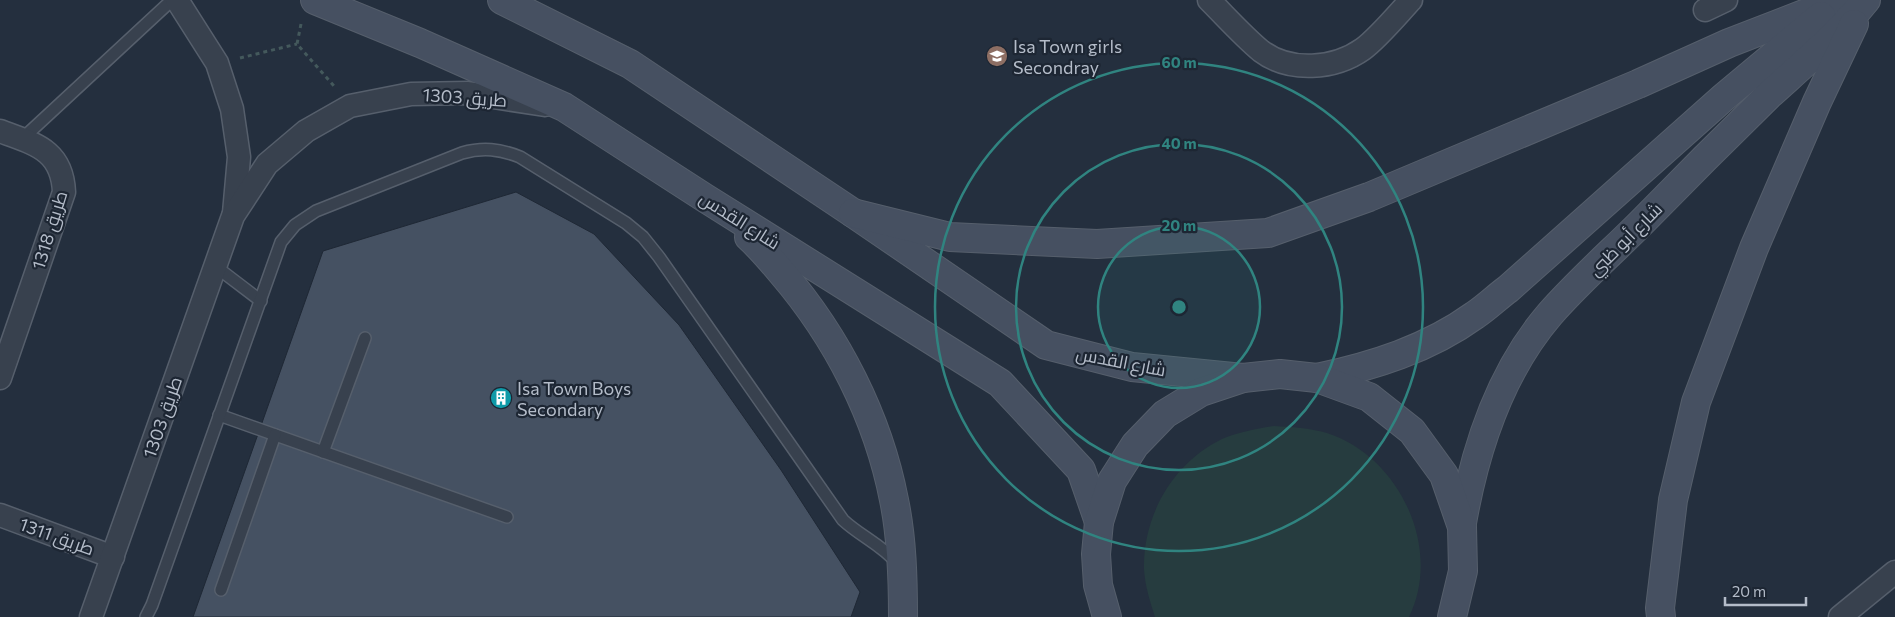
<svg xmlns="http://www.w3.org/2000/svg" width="1895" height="617" viewBox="0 0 1895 617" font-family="Commissioner,Cairo,sans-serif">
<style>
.green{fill:#263c3f}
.building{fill:#455162;stroke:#1f2835}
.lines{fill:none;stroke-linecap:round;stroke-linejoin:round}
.lane-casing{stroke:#565f6c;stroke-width:14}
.street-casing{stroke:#565f6c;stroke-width:25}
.secondary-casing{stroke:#565f6c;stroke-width:30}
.path{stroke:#44595c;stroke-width:3;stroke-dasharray:4 4;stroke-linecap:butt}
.lane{stroke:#38414e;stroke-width:11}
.street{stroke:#38414e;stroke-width:22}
.secondary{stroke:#465061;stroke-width:28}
.ring{fill:none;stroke:#308480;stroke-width:2.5}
.labels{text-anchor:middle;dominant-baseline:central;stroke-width:4.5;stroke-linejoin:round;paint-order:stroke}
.poi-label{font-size:18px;fill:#b4bcc9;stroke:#1d2633;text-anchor:start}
.street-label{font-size:18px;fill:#b4bcc9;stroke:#1d2633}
.centre{fill:#308480;stroke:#1d2633;stroke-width:2.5}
.ring-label{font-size:15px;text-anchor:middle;font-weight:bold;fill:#308480;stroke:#1d2633;stroke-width:4.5;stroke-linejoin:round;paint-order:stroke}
</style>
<rect width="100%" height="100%" fill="#242f3e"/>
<!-- green -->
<path class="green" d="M1274 426C1292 427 1309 428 1327 433 1399 456 1443 548 1409 617H1155C1150 601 1145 586 1144 569 1143 515 1173 463 1222 439 1239 432 1256 429 1274 426Z"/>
<!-- building -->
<path class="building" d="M516 192 594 234 679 325 781 470 860 592 851 617H193L323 251Z"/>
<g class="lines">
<!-- lane casing -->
<g class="lane-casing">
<g id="lane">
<path d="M22 139 172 0"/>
<path d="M215 266 261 301"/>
<path d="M219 415 507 517"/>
<path d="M323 452 365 338"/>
<path d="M221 590 275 435"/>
<path d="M146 617 152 605 281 242 295 225 316 211 462 153C483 147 500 149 520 157L626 223 643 237 659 257 843 520C860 536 882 545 897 563"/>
</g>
</g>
<!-- street casing -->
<g class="street-casing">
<g id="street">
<path d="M177 0 217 63 232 109 239 157 234 213"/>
<path d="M1209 0C1226 17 1243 36 1261 51 1290 73 1335 69 1363 49 1378 38 1398 14 1411 0"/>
<path d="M1705 10 1726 0"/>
<path d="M0 131C34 144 62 149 64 192L0 378"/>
<path d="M0 515 113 557"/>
<path d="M91 617 233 216 267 164 306 131 350 106 411 94 468 93 545 105"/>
<path d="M1840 617 1895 572"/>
</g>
</g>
<!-- secondary casing -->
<g class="secondary-casing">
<g id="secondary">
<path d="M315 0 420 43 564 107 705 198 1000 383 1081 470 1099 522"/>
<path d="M502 0 630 64 853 213 1046 345 1132 367 1243 378"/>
<path d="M853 213 950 237 1097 244 1268 233 1369 197 1638 84 1729 43 1840 0"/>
<path d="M749 237C761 248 772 261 782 273 837 337 878 417 894 500 902 538 903 578 903 617"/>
<path d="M1317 378C1373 366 1428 349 1475 315 1487 307 1497 297 1508 289L1724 97 1821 16"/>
<path d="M1462 523C1475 449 1500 372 1550 314 1578 282 1611 253 1641 223 1683 180 1726 137 1769 95 1802 65 1838 35 1866 0"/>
<path d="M1107 617 1098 585 1096 554 1099 522 1112 481 1135 445 1165 414 1201 392 1243 378 1280 374 1317 378 1369 397 1412 431 1444 475 1462 527 1463 571 1452 617"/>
<path d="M1661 617 1660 608 1673 500 1696 402 1754 248 1817 102 1854 24"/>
</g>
</g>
<!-- path -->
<g class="path">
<path d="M301 24 297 44 334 86"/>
<path d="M240 58 297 44"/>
</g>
<!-- lane -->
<use href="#lane" class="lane"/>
<!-- street -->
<use href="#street" class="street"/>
<!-- secondary -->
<use href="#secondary" class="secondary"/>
</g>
<!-- distance rings -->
<circle cx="1179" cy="307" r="81" fill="#308480" fill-opacity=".12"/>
<g class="ring">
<circle cx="1179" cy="307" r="81"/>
<circle cx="1179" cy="307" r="163"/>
<circle cx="1179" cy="307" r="244"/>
</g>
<!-- icons -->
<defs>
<g id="school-disc" transform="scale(1.125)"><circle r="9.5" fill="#8d6e63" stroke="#1d2633"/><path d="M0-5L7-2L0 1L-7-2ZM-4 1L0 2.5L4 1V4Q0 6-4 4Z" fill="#fff"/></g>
<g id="building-disc" transform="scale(1.125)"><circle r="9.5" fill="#0f9aa8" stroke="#1d2633"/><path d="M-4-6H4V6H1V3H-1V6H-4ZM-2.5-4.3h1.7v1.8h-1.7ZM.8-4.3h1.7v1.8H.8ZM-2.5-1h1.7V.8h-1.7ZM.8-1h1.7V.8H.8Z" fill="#fff"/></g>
</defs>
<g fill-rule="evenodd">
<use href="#school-disc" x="997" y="56"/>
<use href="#building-disc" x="501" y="398"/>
</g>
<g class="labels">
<!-- poi labels -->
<g class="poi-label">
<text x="1013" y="46">Isa Town girls<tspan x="1013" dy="21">Secondray</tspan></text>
<text x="517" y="388">Isa Town Boys<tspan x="517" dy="21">Secondary</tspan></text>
</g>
<!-- street labels -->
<g class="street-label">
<text transform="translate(465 97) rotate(4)">طريق 1303</text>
<text transform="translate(740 220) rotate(32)">شارع القدس</text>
<text transform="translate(49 230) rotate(-73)">طريق 1318</text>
<text transform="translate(1625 239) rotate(-45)">شارع أبو ظبي</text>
<text transform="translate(1121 361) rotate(11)">شارع القدس</text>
<text transform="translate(162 417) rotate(-71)">طريق 1303</text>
<text transform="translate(57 536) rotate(20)">طريق 1311</text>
</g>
</g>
<circle cx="1179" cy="307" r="8" class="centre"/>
<g class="ring-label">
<text x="1179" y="68">60 m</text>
<text x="1179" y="149">40 m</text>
<text x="1179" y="231">20 m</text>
</g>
<!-- scale -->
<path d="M1725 597v8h81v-8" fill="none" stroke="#b4bcc9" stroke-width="2.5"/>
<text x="1732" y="597" font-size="15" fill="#b4bcc9" stroke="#1d2633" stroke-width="4" paint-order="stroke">20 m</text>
</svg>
